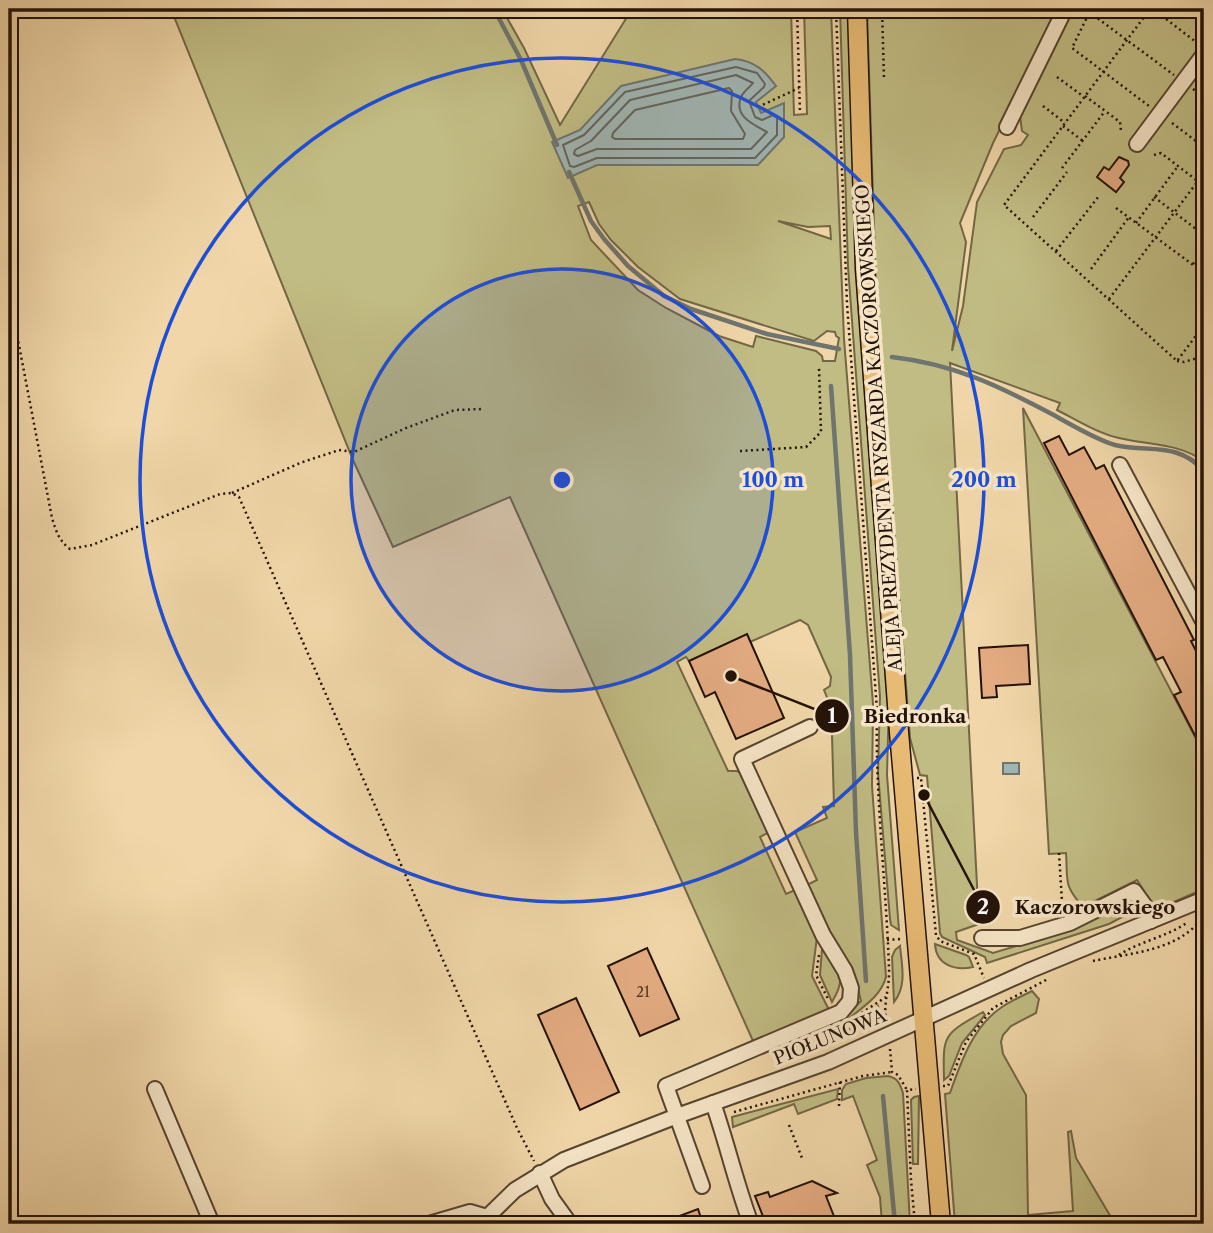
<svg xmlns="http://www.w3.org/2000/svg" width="1213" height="1233" font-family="'Libre Caslon Text',serif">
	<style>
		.green { fill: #c1bc83; stroke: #726745; stroke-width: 2; fill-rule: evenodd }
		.water { fill: #a0b6b5; stroke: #6e746f; stroke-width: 2 }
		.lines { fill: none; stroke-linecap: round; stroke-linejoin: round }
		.shore { stroke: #62645e; stroke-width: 2 }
		.stream { stroke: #6e746f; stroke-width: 4.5 }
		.building { fill: #e4ab81; stroke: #231207; stroke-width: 2 }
		.minor-casing { stroke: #56432f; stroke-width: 18 }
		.major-casing { stroke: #231207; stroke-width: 21 }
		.path { stroke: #231207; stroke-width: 2.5; stroke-dasharray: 2 3.5; stroke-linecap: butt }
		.minor { stroke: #f5e4c6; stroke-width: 14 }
		.major { stroke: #e8bb74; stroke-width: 18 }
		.ring { fill: none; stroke: #1d4ed8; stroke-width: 3.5 }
		.labels { text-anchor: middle; stroke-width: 7; stroke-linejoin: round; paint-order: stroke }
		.number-label { font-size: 14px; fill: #533826 }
		.street-label { font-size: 18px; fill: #231207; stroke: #f5e4c6 }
		.centre { fill: #1d4ed8; stroke: #f5e4c6; stroke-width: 3.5 }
		.ring-label { font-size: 21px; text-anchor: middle; font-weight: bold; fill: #1d4ed8; stroke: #f5e4c6; stroke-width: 7; stroke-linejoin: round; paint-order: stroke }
		.leader { fill: none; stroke: #231207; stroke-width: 2.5 }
		.callout-dot { fill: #231207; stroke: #f5e4c6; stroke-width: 2.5 }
		.mark-label { font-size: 21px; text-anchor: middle; font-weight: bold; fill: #fff }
		.callout-label { font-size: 19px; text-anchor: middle; font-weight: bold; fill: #231207; stroke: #f5e4c6; stroke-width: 7; stroke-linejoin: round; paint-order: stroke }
	</style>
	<rect width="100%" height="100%" fill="#f0d6a8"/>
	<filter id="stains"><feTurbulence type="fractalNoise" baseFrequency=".00286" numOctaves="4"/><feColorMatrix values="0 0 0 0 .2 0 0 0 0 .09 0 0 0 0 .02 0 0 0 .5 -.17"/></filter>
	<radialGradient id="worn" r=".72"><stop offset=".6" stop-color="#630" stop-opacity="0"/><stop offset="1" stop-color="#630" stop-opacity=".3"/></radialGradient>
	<g class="green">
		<path d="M171,9H502L524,48L560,125L632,9H791L794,115L807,114L804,9H831L844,339L873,704L872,786L886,977C880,998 862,1007 846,1021L842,1020L861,1001L854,973L825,923L807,885L817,880L795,832L827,818L823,807L834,806L832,735L819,705L828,700L824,690L830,686L831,677L808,625L800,620L750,642L746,635L689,661L686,657L677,662L728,771H737L743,775L769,832L760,837L786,894L795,890L817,937L812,976L829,1010L753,1041L510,497L393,547L353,460ZM589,202L599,224L611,240L638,267L680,299L814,341L827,331L835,332L836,336L839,338L835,361H823L822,356L816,351L756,336L753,347L719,336L666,308L638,290L591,240L578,206ZM778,221L808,227L830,226L831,239Z"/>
		<path d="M840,9H849L856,265L889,698L887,775L899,930L891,925L890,919L878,773L880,697L848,267Z"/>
		<path d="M867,9H1060L993,143L960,223L966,242L952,351L963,306L977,202L1004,149L1021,145L1028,135L1022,131L1020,116L1073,9H1190L1204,20V462C1182,443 1146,445 1119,438C1097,433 1077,420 1057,410L1060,403L950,363L979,924L956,932L957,940L993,953L1036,940L1121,903L1129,907L1126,915L1109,924L987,963L985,957L942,937L940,933L927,776L920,775L910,738L876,289Z"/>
		<path d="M1023,408L1204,754V889L1162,907L1152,903L1137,880L1083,907C1063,884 1068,882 1066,853L1049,854Z"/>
		<path d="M935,944L966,955L969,957L973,967C955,971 936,965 935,944Z"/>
		<path d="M900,946C902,966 907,986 894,1002L892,957L895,950Z"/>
		<path d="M822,949C838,972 848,976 832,1002L820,975Z"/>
		<path d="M1032,991L1039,999L1036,1013L1011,1026L1003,1035L1001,1042L1003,1054L1026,1095L1028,1215L1073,1211L1068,1132L1071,1131L1076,1158L1115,1224H955L945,1094L950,1093C961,1062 973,1026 1002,1007C1011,1001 1022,996 1032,991Z"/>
		<path d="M878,1006L880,1013L841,1036Z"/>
		<path d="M983,1012L985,1015L962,1043L949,1076L944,1080C943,1035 942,1035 983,1012Z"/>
		<path d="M888,1076C898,1078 900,1084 903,1093L910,1224H882L880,1197L867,1165L877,1160L853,1096L842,1100V1090L846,1084L866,1078Z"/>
		<path d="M838,1089L837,1099L798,1114L794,1104L733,1127L732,1117Z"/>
		<path d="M919,1096L918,1164H913L911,1100L914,1097Z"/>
	</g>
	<g class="water">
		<path d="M735,59C755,61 765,71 776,86L756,102L761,113L784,103V137L758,165H597L568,178L552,142L580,130L621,86Z"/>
		<rect x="1003" y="763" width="16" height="11"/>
	</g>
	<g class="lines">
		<g class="shore">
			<path d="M736,67L757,73L765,84L764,87L749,101L755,117L762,120L773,115L777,118V135L755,158H597L574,167L570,166L563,145L584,135L625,92Z"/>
			<path d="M736,75L753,83C750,87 744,91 741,97C733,117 755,125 767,132L751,149H597L578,156L574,154L575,150L591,141L630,100Z"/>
			<path d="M729,88L732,91L731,111L745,134L743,139H615L612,137L613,133L635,110Z"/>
		</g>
		<g class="stream">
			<path d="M494,9L521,60L557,145"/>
			<path d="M569,172L591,221L604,239L628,266L664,296L691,309L767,334L839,349"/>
			<path d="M892,357C952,364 995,384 1048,412C1067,422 1094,439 1115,445C1149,453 1177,441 1204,471"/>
			<path d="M831,386L850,655L856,832L866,981"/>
			<path d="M883,1096L895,1224"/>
		</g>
	</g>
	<g class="building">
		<path d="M1119,157L1128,161L1129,165L1120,178L1124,182L1116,192L1097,177L1104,167L1109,170Z"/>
		<path d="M1059,436L1069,455L1084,447L1096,469L1104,465L1194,640L1191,641L1204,667V753L1174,695L1181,692L1163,657L1156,660L1044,443Z"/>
		<path d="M747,634L784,718L736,739L715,692L705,697L689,661Z"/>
		<path d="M1028,645L1030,684L996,686L997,697L982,698L979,648Z"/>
		<path d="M647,948L679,1019L640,1036L608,966Z"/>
		<path d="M576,998L619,1092L580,1110L538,1015Z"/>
		<path d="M812,1181L837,1193L826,1196L837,1224H766L755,1196L768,1192L770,1197Z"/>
		<path d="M698,1209L703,1224H661V1223Z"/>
	</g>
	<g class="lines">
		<defs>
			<g id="minor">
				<path d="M1007,127L1065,9"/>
				<path d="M1137,144L1204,54"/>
				<path d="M1120,465L1204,623"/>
				<path d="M982,938H1020L1070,923L1134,891L1145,906L1151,921"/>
				<path d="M155,1089L212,1224"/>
				<path d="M713,1103C727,1143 736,1184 751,1224"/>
				<path d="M540,1173L552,1199L570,1224"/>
				<path d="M702,1186L666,1086L841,1012L850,1001L851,988L845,971L823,935L742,759L810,727"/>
				<path d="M429,1224L470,1212L487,1217"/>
				<path d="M480,1224L515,1190L564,1160L677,1116L828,1062L1031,970L1204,899"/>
			</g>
			<path id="major" d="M857,9L865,269L899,732L941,1224"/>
		</defs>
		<use href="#minor" class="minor-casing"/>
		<use href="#major" class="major-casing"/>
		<g class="path">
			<path d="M797,9L800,113"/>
			<path d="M836,9L847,304L877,710C875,796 886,882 889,968C890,986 883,1004 886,1021"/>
			<path d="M882,9L884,78"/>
			<path d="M1091,9L1072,48L1149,106"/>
			<path d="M1150,9L1004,205L1177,361L1204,325"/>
			<path d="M1153,9L1196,42"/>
			<path d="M1089,12L1174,75"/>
			<path d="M1057,77L1084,97"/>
			<path d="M1193,89L1204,98"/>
			<path d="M1085,96L1120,122L1121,131"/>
			<path d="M1043,106L1065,123"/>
			<path d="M758,107L799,88"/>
			<path d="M1172,123L1204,147"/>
			<path d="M1063,126L1083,141"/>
			<path d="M1154,155L1161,153L1204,186"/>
			<path d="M1062,168L1105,111"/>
			<path d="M1154,197L1204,235"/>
			<path d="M1116,208L1204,273"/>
			<path d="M1033,217L1067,172"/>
			<path d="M1136,223L1178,166"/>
			<path d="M1056,251L1099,196"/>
			<path d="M1193,264L1204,249"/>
			<path d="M1091,269L1129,217"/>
			<path d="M9,293L52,518C56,531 59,541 70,549L92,545L220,494L232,493L239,497L517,1128L534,1161"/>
			<path d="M1109,299L1204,173"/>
			<path d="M1177,361L1184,362L1204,356"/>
			<path d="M740,451L806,447L821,432L819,368"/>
			<path d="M232,493L300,463L339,450L354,452L406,428L455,410L483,409"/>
			<path d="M917,778H921L936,935L940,941L974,954L984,978"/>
			<path d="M1059,853L1062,902L1065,910"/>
			<path d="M887,940L901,939"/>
			<path d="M819,955L816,975L829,1001"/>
			<path d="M1119,955C1140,941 1167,937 1188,922"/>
			<path d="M1093,961C1130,953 1181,951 1204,915"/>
			<path d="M857,1016L886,997"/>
			<path d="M890,1049L892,1072L898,1075L907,1090"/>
			<path d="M810,1052L828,1044L846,1025"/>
			<path d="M943,1086H948L966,1042L993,1008L1048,979"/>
			<path d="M839,1106L840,1082"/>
			<path d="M734,1112L863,1076L892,1072"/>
			<path d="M789,1125L802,1158"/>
			<path d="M915,1224L911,1180L907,1090L916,1089"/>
		</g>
		<use href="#minor" class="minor"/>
		<use href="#major" class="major"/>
	</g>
	<circle cx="562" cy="480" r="211" fill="#1d4ed8" fill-opacity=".12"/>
	<g class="ring">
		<circle cx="562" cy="480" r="211"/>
		<circle cx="562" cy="480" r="422"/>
	</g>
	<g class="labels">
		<g class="number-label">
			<text x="643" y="997">21</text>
		</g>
		<g class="street-label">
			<text transform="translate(879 428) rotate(-94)" y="6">ALEJA PREZYDENTA RYSZARDA KACZOROWSKIEGO</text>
			<text transform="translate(830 1037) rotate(-22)" y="6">PIOŁUNOWA</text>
		</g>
	</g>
	<circle cx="562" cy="480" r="10" class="centre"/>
	<g class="ring-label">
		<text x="773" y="487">100 m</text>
		<text x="984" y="487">200 m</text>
	</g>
	<path class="leader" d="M731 676L832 716M924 795L983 907"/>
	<g class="callout-dot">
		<circle cx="731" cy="676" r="7"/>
		<circle cx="924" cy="795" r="7"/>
		<circle cx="832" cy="716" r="18"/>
		<circle cx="983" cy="907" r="18"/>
	</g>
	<g class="mark-label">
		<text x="832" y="723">1</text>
		<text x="983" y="914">2</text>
	</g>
	<g class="callout-label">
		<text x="915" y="723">Biedronka</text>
		<text x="1095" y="914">Kaczorowskiego</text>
	</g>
	<rect width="1213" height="1233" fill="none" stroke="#f0d6a8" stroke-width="35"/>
	<rect x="10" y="10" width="1192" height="1212" fill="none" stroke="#231207" stroke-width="3.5"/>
	<rect x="18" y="18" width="1178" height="1198" fill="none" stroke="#231207" stroke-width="2"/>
	<rect width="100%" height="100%" filter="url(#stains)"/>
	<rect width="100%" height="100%" fill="url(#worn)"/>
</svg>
